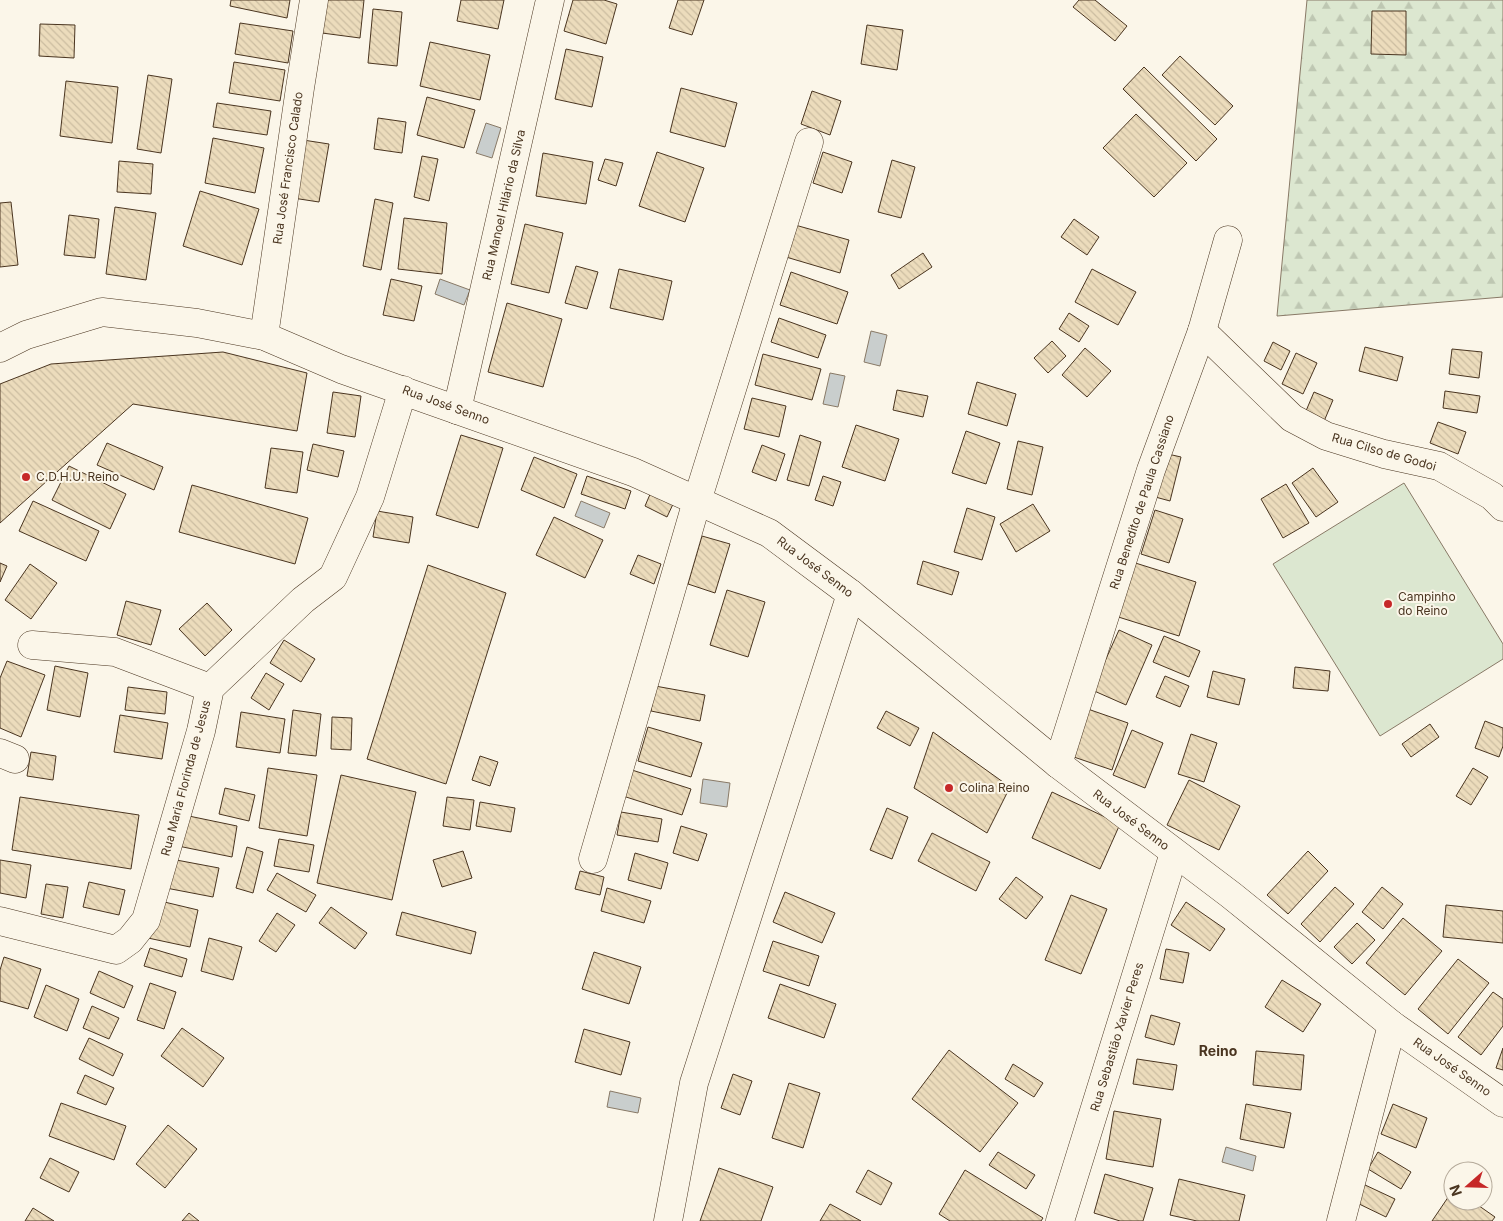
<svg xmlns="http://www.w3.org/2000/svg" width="1503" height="1221" font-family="Inter,sans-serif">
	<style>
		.grass { fill: #dce7d0; stroke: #887966 }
		.forest { fill: url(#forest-firs); stroke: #887966 }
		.water { fill: #c9cecd; stroke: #887966 }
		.building { fill: url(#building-back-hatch); stroke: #4a3520 }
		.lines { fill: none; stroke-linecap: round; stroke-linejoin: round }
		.minor-casing { stroke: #4a3520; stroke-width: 29 }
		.minor { stroke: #fbf6e9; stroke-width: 28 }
		.poi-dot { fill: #c62828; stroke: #fbf6e9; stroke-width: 2 }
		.labels { text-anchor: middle; stroke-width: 4; stroke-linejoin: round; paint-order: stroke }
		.street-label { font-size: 12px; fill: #4a3520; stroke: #fbf6e9 }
		.poi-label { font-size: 12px; fill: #4a3520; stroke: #fbf6e9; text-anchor: start }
		.neighbourhood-label { font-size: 14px; font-weight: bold; fill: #4a3520; stroke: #fbf6e9 }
	</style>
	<defs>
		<pattern id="forest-firs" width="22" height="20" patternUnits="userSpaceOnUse" patternTransform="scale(1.25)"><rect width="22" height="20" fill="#dce7d0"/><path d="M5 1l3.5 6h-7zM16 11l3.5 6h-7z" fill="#bec7b2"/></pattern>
		<pattern id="building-back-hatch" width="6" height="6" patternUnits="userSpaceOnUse" patternTransform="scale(1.25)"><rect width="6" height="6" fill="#ecdcbc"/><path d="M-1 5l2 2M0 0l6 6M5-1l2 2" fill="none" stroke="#ccbda1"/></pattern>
	</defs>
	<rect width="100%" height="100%" fill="#fbf6e9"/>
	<path class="grass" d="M1404,483L1503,644V659L1380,736L1273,564Z"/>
	<path class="forest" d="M1307,0H1503V297L1277,316Z"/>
	<g class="water">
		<path d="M486,123L501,128L492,158L476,153Z"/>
		<path d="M440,279L470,290L464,305L435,294Z"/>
		<path d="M871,331L887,335L880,366L864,362Z"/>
		<path d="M830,373L845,376L838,407L823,404Z"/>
		<path d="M581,501L610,513L604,528L575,516Z"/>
		<path d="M703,779L730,783L727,807L700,803Z"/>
		<path d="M610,1091L641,1098L638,1113L607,1107Z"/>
		<path d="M1226,1147L1256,1156L1253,1171L1222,1162Z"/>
	</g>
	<g class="building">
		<path d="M231,0H290L287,18L230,6Z"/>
		<path d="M326,0H364L360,38L322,33Z"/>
		<path d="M461,0H504L498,29L457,21Z"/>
		<path d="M573,0H604L617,4L606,44L564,31Z"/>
		<path d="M678,0H704L692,35L669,28Z"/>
		<path d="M1079,0H1095L1127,26L1115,41L1073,7Z"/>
		<path d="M373,9L402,12L397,66L368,63Z"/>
		<path d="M1372,11H1406V55L1371,54Z"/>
		<path d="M240,23L293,31L288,63L235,54Z"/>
		<path d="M40,24L75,25L74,58L39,56Z"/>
		<path d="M867,25L903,30L897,70L861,64Z"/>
		<path d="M430,42L490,55L480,100L420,86Z"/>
		<path d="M566,49L603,57L592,107L555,99Z"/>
		<path d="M1180,56L1233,106L1215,125L1162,75Z"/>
		<path d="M234,62L285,70L280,101L229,93Z"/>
		<path d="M1144,67L1217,139L1196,161L1123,89Z"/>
		<path d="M148,75L172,79L161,153L137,149Z"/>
		<path d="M66,81L118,87L112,143L60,136Z"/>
		<path d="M681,88L737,103L725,147L670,132Z"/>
		<path d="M812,91L841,101L830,135L801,124Z"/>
		<path d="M427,97L475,110L464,148L417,135Z"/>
		<path d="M217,103L271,111L267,135L213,127Z"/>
		<path d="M1136,114L1187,163L1154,197L1103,148Z"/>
		<path d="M378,118L406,122L402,153L374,149Z"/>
		<path d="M213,138L264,148L255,193L205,183Z"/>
		<path d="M303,140L329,144L319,202L293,198Z"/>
		<path d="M657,152L704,168L685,222L639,206Z"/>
		<path d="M823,152L852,162L842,193L813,183Z"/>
		<path d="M543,153L593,162L586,204L536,196Z"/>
		<path d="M422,156L438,159L429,201L414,197Z"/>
		<path d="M605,159L623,163L616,186L598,180Z"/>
		<path d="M892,160L915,167L901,218L878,212Z"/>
		<path d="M119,161L153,164L151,194L117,192Z"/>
		<path d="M200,191L259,209L242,265L183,246Z"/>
		<path d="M375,199L393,203L381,270L363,266Z"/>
		<path d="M11,202L18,265L0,267V203Z"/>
		<path d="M115,207L156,213L146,280L106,274Z"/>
		<path d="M69,215L99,219L95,258L64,255Z"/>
		<path d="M404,218L447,223L442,274L398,269Z"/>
		<path d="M1074,219L1099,237L1087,255L1061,237Z"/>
		<path d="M525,224L563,233L549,293L511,284Z"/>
		<path d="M795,225L849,240L840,273L786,257Z"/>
		<path d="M923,253L932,267L899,289L891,275Z"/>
		<path d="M576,266L598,272L587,309L565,303Z"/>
		<path d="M619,269L672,281L663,320L610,308Z"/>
		<path d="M1092,269L1136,292L1118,325L1075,302Z"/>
		<path d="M791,272L848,292L837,324L780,305Z"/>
		<path d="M391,279L422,286L414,321L383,315Z"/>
		<path d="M507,303L562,319L543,387L488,372Z"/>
		<path d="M1069,313L1089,326L1079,342L1059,329Z"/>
		<path d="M779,318L826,335L818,358L771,342Z"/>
		<path d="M1052,341L1066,356L1048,373L1034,358Z"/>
		<path d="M1273,342L1290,351L1281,370L1264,361Z"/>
		<path d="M1365,347L1403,357L1397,381L1359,371Z"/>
		<path d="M1085,348L1111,371L1087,397L1062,375Z"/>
		<path d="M1452,349L1482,352L1479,378L1449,374Z"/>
		<path d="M223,352L307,373L297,431L133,404L0,523V384L51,364Z"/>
		<path d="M1296,353L1317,363L1303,394L1282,384Z"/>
		<path d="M763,354L821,369L812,400L755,385Z"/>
		<path d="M977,382L1016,394L1007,426L968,414Z"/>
		<path d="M897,390L928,396L923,417L893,410Z"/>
		<path d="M1445,391L1480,396L1477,413L1443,408Z"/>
		<path d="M333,392L361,396L355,437L327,433Z"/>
		<path d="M1314,392L1333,400L1322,426L1303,418Z"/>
		<path d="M752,398L786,406L779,437L744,429Z"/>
		<path d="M1438,422L1466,432L1458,454L1430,443Z"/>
		<path d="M856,425L899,439L885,481L842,467Z"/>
		<path d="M966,431L1000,443L986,484L952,473Z"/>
		<path d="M461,435L503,448L478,528L436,515Z"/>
		<path d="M800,435L821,442L809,486L787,480Z"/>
		<path d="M1018,441L1043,447L1032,495L1007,489Z"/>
		<path d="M107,443L163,467L154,490L97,465Z"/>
		<path d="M313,444L344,451L338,477L307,470Z"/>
		<path d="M762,445L785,454L776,481L752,472Z"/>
		<path d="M271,448L303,452L297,493L265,488Z"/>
		<path d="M1159,452L1181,457L1170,501L1148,495Z"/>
		<path d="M534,457L577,474L564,508L521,490Z"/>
		<path d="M69,466L126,494L110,529L52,500Z"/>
		<path d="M1313,468L1338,502L1316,517L1292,483Z"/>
		<path d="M587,476L631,491L625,509L581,494Z"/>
		<path d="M823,476L841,482L833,506L815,500Z"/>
		<path d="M1286,484L1309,523L1283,538L1261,499Z"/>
		<path d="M192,485L308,518L295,564L179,532Z"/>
		<path d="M651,492L674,502L667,517L645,506Z"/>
		<path d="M33,501L99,531L86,561L19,531Z"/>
		<path d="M1033,504L1050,531L1016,552L1000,524Z"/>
		<path d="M967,508L995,517L982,560L954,552Z"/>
		<path d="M1155,510L1183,519L1169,563L1141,554Z"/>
		<path d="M377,511L413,517L409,543L373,537Z"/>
		<path d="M554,517L603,540L585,578L536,555Z"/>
		<path d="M702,536L730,544L715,593L688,584Z"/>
		<path d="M638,555L661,564L654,584L630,574Z"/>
		<path d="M923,561L959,572L952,595L917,584Z"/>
		<path d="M1129,561L1196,582L1179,636L1112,615Z"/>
		<path d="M0,563L7,566L0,582Z"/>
		<path d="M30,564L57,583L31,619L5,600Z"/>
		<path d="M428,565L506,593L446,784L367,759Z"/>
		<path d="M727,590L765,602L748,657L710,645Z"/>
		<path d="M126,601L161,610L151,645L117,635Z"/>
		<path d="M207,603L232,630L205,656L179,629Z"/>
		<path d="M1119,630L1152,645L1126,705L1092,690Z"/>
		<path d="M1164,636L1200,651L1189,677L1153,662Z"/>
		<path d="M284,640L315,659L301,682L270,663Z"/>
		<path d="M7,661L45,675L21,737L0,728V678Z"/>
		<path d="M55,666L88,673L80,717L47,710Z"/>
		<path d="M1295,667L1330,671L1328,691L1293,688Z"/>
		<path d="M1213,671L1245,679L1239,705L1207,697Z"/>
		<path d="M266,673L284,684L269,710L251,698Z"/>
		<path d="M1165,676L1189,686L1180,707L1156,697Z"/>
		<path d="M655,686L705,695L700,721L651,711Z"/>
		<path d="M128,687L167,692L165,714L125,710Z"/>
		<path d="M1082,707L1128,723L1112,770L1065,754Z"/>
		<path d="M293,710L321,714L316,756L288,753Z"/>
		<path d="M886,711L919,728L910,746L877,728Z"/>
		<path d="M241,712L285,719L280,753L236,747Z"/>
		<path d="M120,715L168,723L162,759L114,752Z"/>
		<path d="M332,717L352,718L351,750L331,749Z"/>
		<path d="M1485,721L1503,728V746L1499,757L1475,748Z"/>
		<path d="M1430,724L1439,737L1411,757L1402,744Z"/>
		<path d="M648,727L702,743L691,777L638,761Z"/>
		<path d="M1132,730L1163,743L1145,788L1113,775Z"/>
		<path d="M933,732L1010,787L987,833L914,788Z"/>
		<path d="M1191,734L1217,743L1204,782L1178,774Z"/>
		<path d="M31,752L56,756L53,780L27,776Z"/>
		<path d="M480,756L498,762L490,786L472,780Z"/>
		<path d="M268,768L317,775L307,836L259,828Z"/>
		<path d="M1473,768L1488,777L1471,805L1456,796Z"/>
		<path d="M632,770L691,789L682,815L623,796Z"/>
		<path d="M341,775L416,792L392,900L317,883Z"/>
		<path d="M1189,780L1240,806L1219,850L1167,825Z"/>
		<path d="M225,788L255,795L249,821L219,814Z"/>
		<path d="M1052,792L1120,824L1100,869L1032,838Z"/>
		<path d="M20,797L139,815L131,869L12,850Z"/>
		<path d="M447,797L474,800L470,830L443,826Z"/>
		<path d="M480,802L515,808L511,832L476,826Z"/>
		<path d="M887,808L908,817L892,859L870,850Z"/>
		<path d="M621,812L662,819L658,842L617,835Z"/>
		<path d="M184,815L237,826L232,857L178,846Z"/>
		<path d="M681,826L707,834L698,861L673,853Z"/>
		<path d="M932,833L990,862L976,891L918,861Z"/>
		<path d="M279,839L314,845L309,872L274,866Z"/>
		<path d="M247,847L263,852L253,893L236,888Z"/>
		<path d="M463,851L472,878L442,887L433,860Z"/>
		<path d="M1308,851L1328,871L1288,914L1267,895Z"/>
		<path d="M635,853L668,863L661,889L628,880Z"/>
		<path d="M171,859L219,868L213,897L166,888Z"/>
		<path d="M0,860L31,865L26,898L0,893Z"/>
		<path d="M580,871L604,877L600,895L575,889Z"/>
		<path d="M277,873L316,895L306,912L267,890Z"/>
		<path d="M1016,877L1043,897L1026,919L999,899Z"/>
		<path d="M89,882L125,890L119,915L83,907Z"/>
		<path d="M46,884L68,887L63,918L41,914Z"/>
		<path d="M1335,887L1354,904L1320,942L1301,924Z"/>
		<path d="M1382,887L1403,904L1383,929L1362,912Z"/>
		<path d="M607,888L651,901L644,923L601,911Z"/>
		<path d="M785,892L835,913L822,943L773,922Z"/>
		<path d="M1071,895L1107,909L1081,974L1045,960Z"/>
		<path d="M156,900L198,910L190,947L148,938Z"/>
		<path d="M1186,902L1225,929L1210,951L1171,925Z"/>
		<path d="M1446,905L1503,911V943L1443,937Z"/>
		<path d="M331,907L367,933L355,949L319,923Z"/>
		<path d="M402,912L476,932L471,954L396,935Z"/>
		<path d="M277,913L295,925L276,952L259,941Z"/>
		<path d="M1403,918L1442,951L1405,995L1366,963Z"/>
		<path d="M1357,923L1375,940L1352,964L1334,947Z"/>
		<path d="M209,938L242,947L233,980L201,971Z"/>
		<path d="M773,941L819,956L809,986L763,971Z"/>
		<path d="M150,948L187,959L182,977L144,966Z"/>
		<path d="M1166,949L1189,953L1183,983L1160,979Z"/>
		<path d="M594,952L641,967L629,1004L582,989Z"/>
		<path d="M4,957L41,969L28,1009L0,1001V970Z"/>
		<path d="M1458,959L1489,983L1448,1034L1418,1009Z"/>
		<path d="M99,971L133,986L124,1008L90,993Z"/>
		<path d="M1282,980L1321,1004L1303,1032L1265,1007Z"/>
		<path d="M150,983L176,992L164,1029L137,1020Z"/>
		<path d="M780,984L836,1004L824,1038L768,1018Z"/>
		<path d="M46,985L79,999L67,1031L34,1017Z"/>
		<path d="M1493,992L1503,999V1026L1481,1055L1458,1037Z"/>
		<path d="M92,1006L119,1018L109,1039L83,1028Z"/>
		<path d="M1151,1015L1180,1023L1174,1045L1145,1037Z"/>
		<path d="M182,1028L224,1058L203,1087L161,1056Z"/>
		<path d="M584,1029L630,1042L621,1075L575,1062Z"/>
		<path d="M89,1038L123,1054L113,1076L79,1059Z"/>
		<path d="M1503,1048V1070L1496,1068Z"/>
		<path d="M949,1050L1018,1103L980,1152L912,1099Z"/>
		<path d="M1256,1051L1304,1055L1301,1090L1253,1085Z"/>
		<path d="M1137,1059L1177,1065L1173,1090L1133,1084Z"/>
		<path d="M1013,1064L1043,1083L1034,1097L1005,1079Z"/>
		<path d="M733,1074L752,1081L740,1115L721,1108Z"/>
		<path d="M85,1075L114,1088L106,1105L77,1093Z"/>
		<path d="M789,1083L820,1093L803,1148L772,1138Z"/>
		<path d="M61,1103L126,1126L114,1160L49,1136Z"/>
		<path d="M1246,1104L1291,1113L1284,1148L1240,1139Z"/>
		<path d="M1393,1104L1427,1118L1416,1148L1381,1134Z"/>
		<path d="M1114,1111L1161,1119L1153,1167L1106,1159Z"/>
		<path d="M168,1125L197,1149L165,1188L136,1164Z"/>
		<path d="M998,1152L1035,1175L1026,1189L989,1165Z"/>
		<path d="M1378,1152L1411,1172L1401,1189L1368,1169Z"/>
		<path d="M50,1158L79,1172L69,1192L40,1178Z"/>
		<path d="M719,1168L773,1187L761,1221H700Z"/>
		<path d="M868,1170L892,1183L881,1205L856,1192Z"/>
		<path d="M965,1170L1043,1218L1041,1221H950L939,1214Z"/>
		<path d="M1105,1174L1153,1188L1143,1221H1120L1094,1213Z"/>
		<path d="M1179,1179L1245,1195L1239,1221H1197L1170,1215Z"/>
		<path d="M1363,1184L1395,1199L1386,1217L1355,1202Z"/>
		<path d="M1453,1190V1201H1472L1495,1217L1492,1221H1432Z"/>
		<path d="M830,1204L861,1221H820Z"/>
		<path d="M33,1208L54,1221H25Z"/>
		<path d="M189,1213L199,1221H182Z"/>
	</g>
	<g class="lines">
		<defs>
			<g id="minor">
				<path d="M1202,331L1292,418L1326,436L1384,454L1439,466L1492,496L1503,507"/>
				<path d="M264,336L300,88L314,0"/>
				<path d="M0,348L26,335L102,312L197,323L264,336L341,369L633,472L769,533L851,594L1058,764L1231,895L1392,1025L1503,1103"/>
				<path d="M457,410L550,0"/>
				<path d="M32,645L115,652L210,688"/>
				<path d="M0,753L15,759"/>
				<path d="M1058,764L1151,470L1202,331L1228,240"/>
				<path d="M593,859L697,501L809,142"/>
				<path d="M0,921L116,950L130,940L146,920L201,731L210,688L303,600L333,577L370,497L403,390"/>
				<path d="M668,1221L694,1083L851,594"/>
				<path d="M1060,1221L1174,853"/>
				<path d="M1341,1221L1392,1025"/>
			</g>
		</defs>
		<use href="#minor" class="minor-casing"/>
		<use href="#minor" class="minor"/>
	</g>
	<g class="poi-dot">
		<circle cx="26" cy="477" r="5"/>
		<circle cx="1388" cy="604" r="5"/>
		<circle cx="949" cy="788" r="5"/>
	</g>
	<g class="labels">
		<g class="street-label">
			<text transform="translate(288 168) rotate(-82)" y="4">Rua José Francisco Calado</text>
			<text transform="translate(504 205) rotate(-77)" y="4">Rua Manoel Hilário da Silva</text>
			<text transform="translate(446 405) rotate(20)" y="4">Rua José Senno</text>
			<text transform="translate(1384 452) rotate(16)" y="4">Rua Cilso de Godoi</text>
			<text transform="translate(1142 502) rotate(-72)" y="4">Rua Benedito de Paula Cassiano</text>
			<text transform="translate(815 567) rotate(37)" y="4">Rua José Senno</text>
			<text transform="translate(186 778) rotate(-75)" y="4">Rua Maria Florinda de Jesus</text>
			<text transform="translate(1131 820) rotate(37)" y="4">Rua José Senno</text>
			<text transform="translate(1117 1037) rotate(-73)" y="4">Rua Sebastião Xavier Peres</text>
			<text transform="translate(1452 1067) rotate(35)" y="4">Rua José Senno</text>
		</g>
		<g class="poi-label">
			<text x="36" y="481">C.D.H.U. Reino</text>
			<text x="1398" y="601">Campinho<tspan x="1398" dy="14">do Reino</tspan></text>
			<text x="959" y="792">Colina Reino</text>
		</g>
		<g class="neighbourhood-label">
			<text x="1218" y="1056">Reino</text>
		</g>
	</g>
	<g transform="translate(1468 1186) rotate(250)"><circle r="24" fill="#fbf6e9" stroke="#b4a999"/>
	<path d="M0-4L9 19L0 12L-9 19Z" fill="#c62828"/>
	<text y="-8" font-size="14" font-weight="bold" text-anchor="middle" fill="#4a3520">N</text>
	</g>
</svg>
